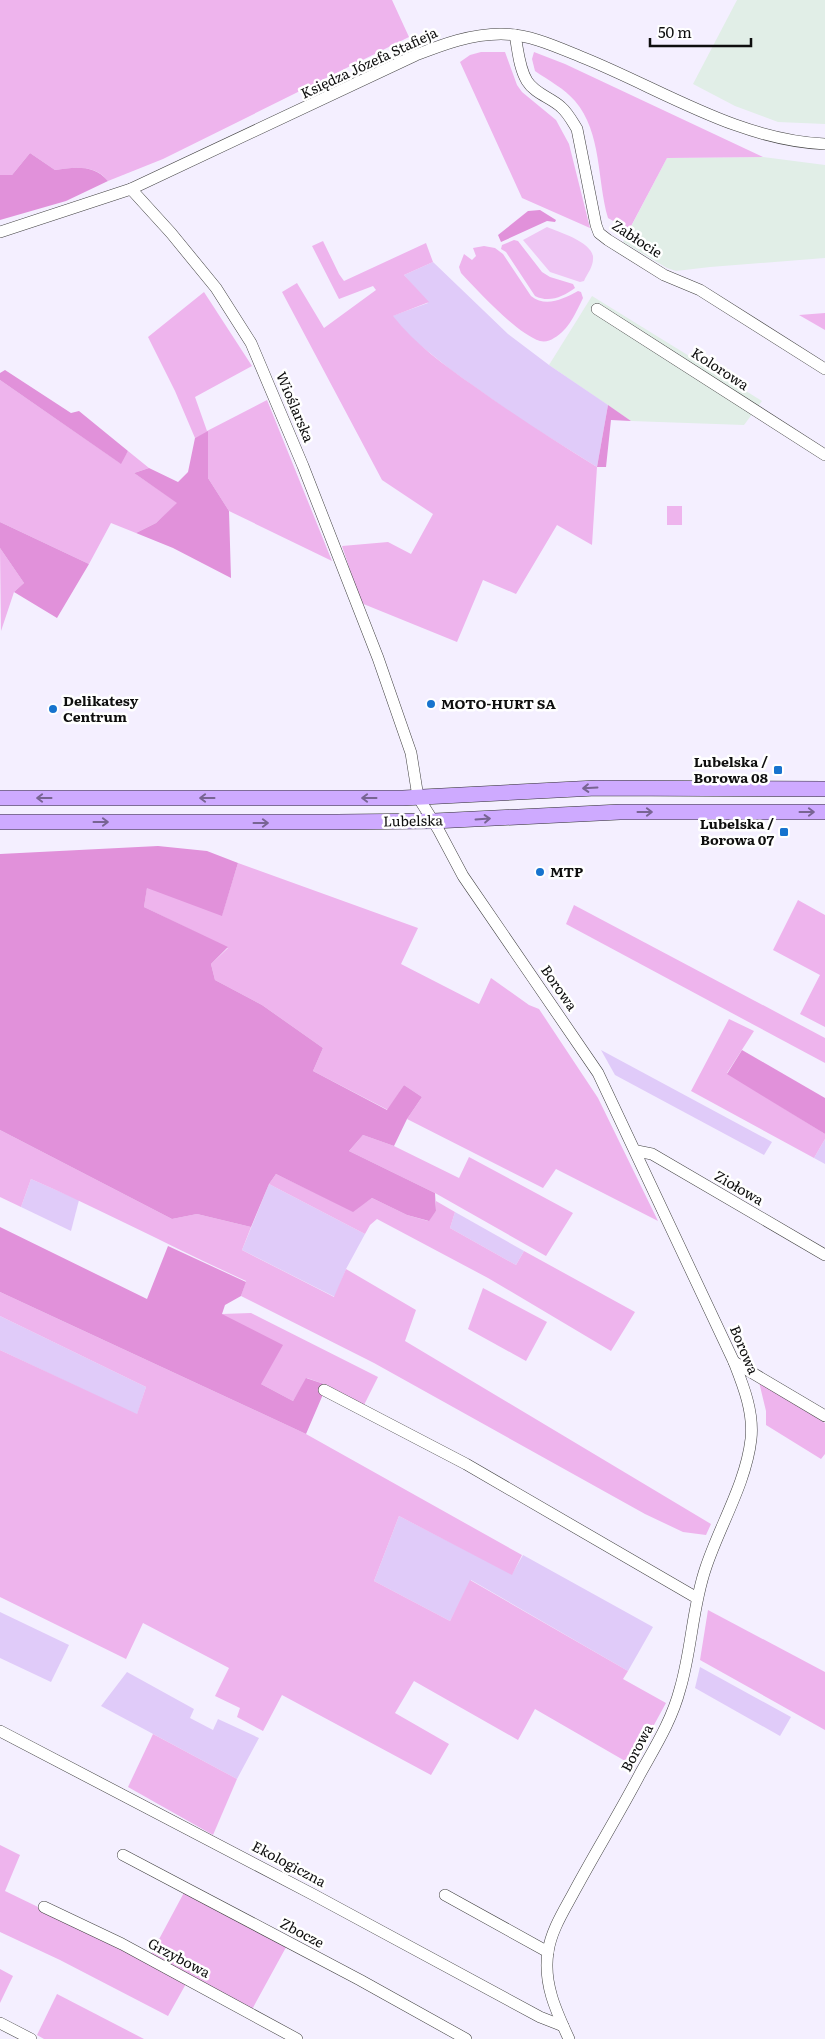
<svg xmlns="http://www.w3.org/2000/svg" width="825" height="2039" font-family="Literata,serif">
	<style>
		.industrial { fill: #e1eee7 }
		.farmland { fill: #e0cbf9 }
		.green { fill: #eeb4ed }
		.forest { fill: #e191da }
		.pitch { fill: #efc6f4 }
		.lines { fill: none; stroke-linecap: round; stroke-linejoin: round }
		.minor-casing { stroke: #414141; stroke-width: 12 }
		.secondary-casing { stroke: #303030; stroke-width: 16 }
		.minor { stroke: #fff; stroke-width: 11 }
		.secondary { stroke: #ceaaff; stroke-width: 15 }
		.oneway { stroke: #786493 }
		.poi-dot { fill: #1673ce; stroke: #fff; stroke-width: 2 }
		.labels { text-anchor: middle; stroke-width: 5; stroke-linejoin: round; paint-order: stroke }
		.street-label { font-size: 14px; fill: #0e0e0e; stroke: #fff }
		.poi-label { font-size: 14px; font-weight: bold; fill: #0e0e0e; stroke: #fff; text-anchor: start }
	</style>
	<rect width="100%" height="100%" fill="#f4efff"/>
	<g class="industrial">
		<path d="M737,0H825V124L778,122L735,106L693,84Z"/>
		<path d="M763,157L825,165V258L710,267L676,271L667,268L623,242L667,158Z"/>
		<path d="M592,296L762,401L744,425L631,421L549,365Z"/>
	</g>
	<g class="farmland">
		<path d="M433,262L508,334L549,365L608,405L597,467L520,419L451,370L410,337L392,316L428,303L404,275Z"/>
		<path d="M601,1050L772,1142L764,1155L615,1075Z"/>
		<path d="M825,1139V1164L814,1158Z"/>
		<path d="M31,1179L79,1200L71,1231L21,1207Z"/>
		<path d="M269,1184L365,1234L346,1269L335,1297L242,1250Z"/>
		<path d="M455,1212L524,1251L516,1265L450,1228Z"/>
		<path d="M0,1316L146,1387L137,1415L0,1350Z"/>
		<path d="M399,1516L512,1574L523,1555L653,1627L628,1671L471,1580L450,1621L374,1581Z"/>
		<path d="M0,1612L69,1645L51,1682L0,1658Z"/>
		<path d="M700,1667L791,1717L780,1736L695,1688Z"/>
		<path d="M127,1672L194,1709L190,1718L213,1730L218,1719L259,1738L237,1779L101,1706Z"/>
	</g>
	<g class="green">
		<path d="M0,0H392L409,37L163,159L108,181C95,164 74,167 55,170L30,153L12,175H0Z"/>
		<path d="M481,52H505L517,85L522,92L556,120L569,144L590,228L522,198L460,62L470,55Z"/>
		<path d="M534,52L565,64L763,157L667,158L629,230L608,218C597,181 602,132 575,101C565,89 548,80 535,71L532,59Z"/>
		<path d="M514,240L518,241L542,272L550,277L573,284L575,288C563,297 549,303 535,296L506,252L501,249L502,245Z"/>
		<path d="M323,241L339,274L344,281L426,243L433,262L404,275L429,302L393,316C416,345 444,365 474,386C514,415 555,441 597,467L592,545L557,525L516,594L483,580L457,642L361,603L342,546L388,542L411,554L433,514L382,480L282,292L297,283L324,328L376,290L373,286L339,299L312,246Z"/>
		<path d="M484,246L495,248L503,254L531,296C546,308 563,299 578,291L581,292L583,298C576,312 569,330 554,338C550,341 545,342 540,341C516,333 479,292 461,273L459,267L464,254L472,260L476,256L473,248Z"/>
		<path d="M204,292L252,366L195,397L207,431L267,400L332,561L229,511L208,478V432L195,438L175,391L148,337Z"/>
		<path d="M825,313V330L799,315Z"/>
		<path d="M0,380L120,463L128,451L149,468L134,473L178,503L156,523L136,533L111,523L89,564L0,522Z"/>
		<rect x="667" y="506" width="15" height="19"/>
		<path d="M0,548L24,583L14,592L1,631Z"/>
		<path d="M238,863L418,928L401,964L479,1004L491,978L529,1005L539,1009L598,1098L658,1221L556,1169L543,1188L407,1119L422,1097L404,1085L388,1110L313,1071L323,1048L262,1005L215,980L211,964L228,948L144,907L147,887L222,915Z"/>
		<path d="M798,900L825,915V1027L800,1014L820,975L773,950Z"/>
		<path d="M574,905L825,1038V1063L566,924Z"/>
		<path d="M729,1019L754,1031L727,1073L825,1134V1139L814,1158L691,1091Z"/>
		<path d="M0,1130L172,1219L197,1214L251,1227L242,1250L334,1297L346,1269L416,1310L405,1341L711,1524L706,1535L683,1532L645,1514L374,1363L241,1296L246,1281C174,1248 104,1211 31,1179L21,1207L0,1197Z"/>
		<path d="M363,1135L394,1146L459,1178L469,1157L573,1213L546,1256L435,1193L349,1151Z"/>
		<path d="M276,1174L353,1211L372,1198L407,1215L428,1221L436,1211V1201L455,1212L450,1228L516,1265L524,1251L635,1312L611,1351L488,1278L377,1219L370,1225L365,1234L269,1184Z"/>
		<path d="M483,1288L547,1322L526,1361L468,1329Z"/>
		<path d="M0,1292L306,1434L522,1555L512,1575L399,1516L374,1581L450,1621L470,1580L628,1671L623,1679L666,1703L632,1765L535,1709L518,1740L414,1681L395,1713L449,1744L431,1775L282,1695L263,1731L237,1717L240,1708L215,1696L229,1668L143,1623L126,1659L0,1597V1350L137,1414L146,1387L0,1316Z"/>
		<path d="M251,1313L378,1377L364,1405L327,1385L307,1378L293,1401L261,1384L222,1314Z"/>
		<path d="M759,1382L825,1423V1454L821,1459L766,1425V1411Z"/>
		<path d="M708,1610L825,1672V1730L700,1660Z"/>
		<path d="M153,1734L237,1779L213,1835L128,1787Z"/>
		<path d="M0,1845L20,1855L5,1891L96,1935L150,1956L187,1887L290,1940L249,2015L187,1982L168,2016L60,1960L0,1932Z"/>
		<path d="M0,1969L13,1976L0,2003Z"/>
		<path d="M57,1994L144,2039H44L37,2035Z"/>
	</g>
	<g class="forest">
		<path d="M30,153L55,170C74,167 94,164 108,181L66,201L0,220V175H12Z"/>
		<path d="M540,210L556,220L555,222L547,221L501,242L498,235L528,211Z"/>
		<path d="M5,370L71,413L79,411L128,451L121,464L0,380V373Z"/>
		<path d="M608,405L631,421L611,420L606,467H597Z"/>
		<path d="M208,431V478L229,511L231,578L173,548L136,533L156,523L177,503L134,473L149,468L178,482L188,472L195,438Z"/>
		<path d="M0,522L89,564L57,618L14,592L24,583L0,548Z"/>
		<path d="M158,846L207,851L238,863L222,916L147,888L144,907L228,947L211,964L215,980L262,1005L323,1048L313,1071L387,1110L404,1085L422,1097L407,1119L394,1146L363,1135L349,1151L435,1193L436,1211L429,1221L407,1215L372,1198L353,1212L276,1174L269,1184L251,1227L197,1214L172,1219L0,1130V854Z"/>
		<path d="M742,1050L825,1098V1134L727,1074Z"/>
		<path d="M0,1227L147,1299L168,1246L246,1282L241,1296L225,1305L222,1314L283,1345L261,1384L293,1401L306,1378L327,1385L306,1434L0,1292Z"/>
	</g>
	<path class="pitch" d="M547,227C559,232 595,243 593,259C593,267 587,274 584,281L580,282L550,272L523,240Z"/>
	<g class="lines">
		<defs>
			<g id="minor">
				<path d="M515,35C518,50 519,68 527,81C535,94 550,97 561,107C568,113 572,121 577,129L596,225L599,233L608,240L664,275L700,290L825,369"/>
				<path d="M131,189L171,233L216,288L251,343L303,466L378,658L411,753L418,797L438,829L463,876L598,1073L734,1362C743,1385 754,1412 751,1439C746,1483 720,1525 706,1567C692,1607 692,1649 680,1689C672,1720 655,1747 640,1774C619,1814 596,1851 575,1890C565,1909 551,1930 548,1952C543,1983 556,2011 569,2039"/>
				<path d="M0,232L131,189L416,55C444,44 471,34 501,34C530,34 557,47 584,58C663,90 738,140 825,144"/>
				<path d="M597,309L825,455"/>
				<path d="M637,1151L652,1154L825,1255"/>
				<path d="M734,1362L825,1416"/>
				<path d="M324,1390L466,1464L697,1598"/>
				<path d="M0,1731L314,1895L540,2017L563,2026"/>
				<path d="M123,1855L360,1980L466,2039"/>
				<path d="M445,1895L548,1952"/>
				<path d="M44,1907L122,1944L297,2039"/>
				<path d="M0,2023L31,2039"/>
			</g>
			<g id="secondary">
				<path d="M0,798H403L596,788L825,789"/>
				<path d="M0,822H337L434,821L620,812H825"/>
			</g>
		</defs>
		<use href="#minor" class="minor-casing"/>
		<use href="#secondary" class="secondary-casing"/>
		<use href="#minor" class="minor"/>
		<use href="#secondary" class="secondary"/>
	</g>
	<defs><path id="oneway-shaft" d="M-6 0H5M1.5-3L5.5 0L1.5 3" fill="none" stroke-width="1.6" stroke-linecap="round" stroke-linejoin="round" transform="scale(1.25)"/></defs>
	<g class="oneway">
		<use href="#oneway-shaft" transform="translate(590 788) rotate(177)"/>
		<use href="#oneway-shaft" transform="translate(44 798) rotate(-180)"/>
		<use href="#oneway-shaft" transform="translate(207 798) rotate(-180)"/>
		<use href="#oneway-shaft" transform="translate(369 798) rotate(180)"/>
		<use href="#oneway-shaft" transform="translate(645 812)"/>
		<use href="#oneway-shaft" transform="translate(807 812)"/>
		<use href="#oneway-shaft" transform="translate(483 819) rotate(-4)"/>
		<use href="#oneway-shaft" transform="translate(101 822)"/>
		<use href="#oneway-shaft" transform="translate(261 823)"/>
	</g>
	<g class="poi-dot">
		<circle cx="431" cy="704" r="5"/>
		<circle cx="53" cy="709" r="5"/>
		<rect x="773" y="765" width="10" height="10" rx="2.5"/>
		<rect x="779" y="827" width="10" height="10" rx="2.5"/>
		<circle cx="540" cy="872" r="5"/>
	</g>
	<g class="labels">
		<g class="street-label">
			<text transform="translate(369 63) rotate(-25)" y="5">Księdza Józefa Stafieja</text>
			<text transform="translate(637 239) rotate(33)" y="5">Zabłocie</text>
			<text transform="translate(720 369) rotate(33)" y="5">Kolorowa</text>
			<text transform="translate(295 407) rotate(67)" y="5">Wioślarska</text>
			<text transform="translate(413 821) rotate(-1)" y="5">Lubelska</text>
			<text transform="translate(559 988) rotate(55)" y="5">Borowa</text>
			<text transform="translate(739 1188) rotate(30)" y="5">Ziołowa</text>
			<text transform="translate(744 1350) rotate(67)" y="5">Borowa</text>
			<text transform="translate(637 1748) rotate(-62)" y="5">Borowa</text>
			<text transform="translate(289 1864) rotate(28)" y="5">Ekologiczna</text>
			<text transform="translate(302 1933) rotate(28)" y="5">Zbocze</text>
			<text transform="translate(179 1958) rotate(28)" y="5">Grzybowa</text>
		</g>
		<g class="poi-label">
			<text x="63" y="706">Delikatesy<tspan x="63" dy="16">Centrum</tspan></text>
			<text x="441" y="709">MOTO-HURT SA</text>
			<text x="768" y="767" text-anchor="end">Lubelska /<tspan x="768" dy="16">Borowa 08</tspan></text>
			<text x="774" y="829" text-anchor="end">Lubelska /<tspan x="774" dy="16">Borowa 07</tspan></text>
			<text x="550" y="877">MTP</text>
		</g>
	</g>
	<path d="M650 38v8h101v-8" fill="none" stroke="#0e0e0e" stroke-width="2.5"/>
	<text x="658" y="38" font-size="15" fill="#0e0e0e" stroke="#ffffff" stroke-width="4" paint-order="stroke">50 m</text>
</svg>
